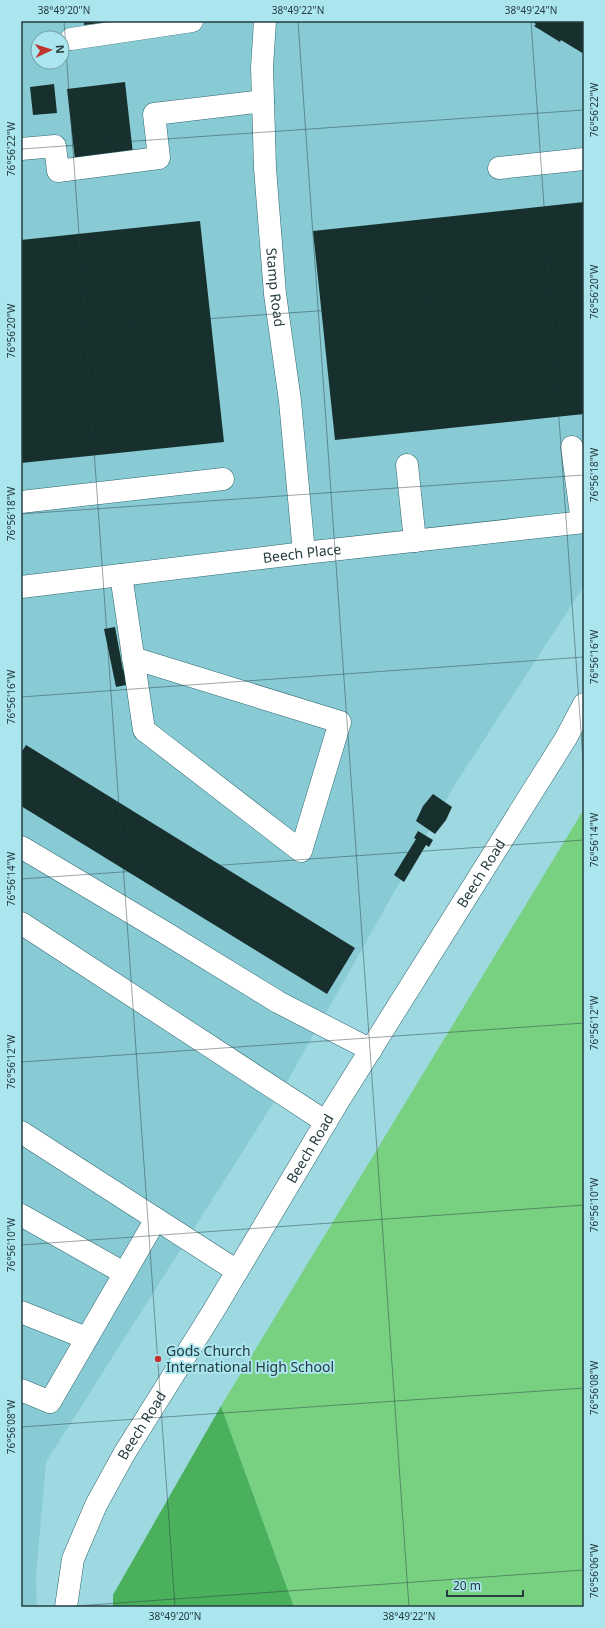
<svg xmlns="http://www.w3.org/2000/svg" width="605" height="1628" font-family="'Noto Sans',sans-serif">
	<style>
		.built { fill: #89cbd5; fill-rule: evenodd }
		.green { fill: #77d181 }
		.forest { fill: #4ab05b }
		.building { fill: #172f2d }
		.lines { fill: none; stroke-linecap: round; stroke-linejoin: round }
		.minor-casing { stroke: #2f676f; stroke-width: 23 }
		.minor { stroke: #fff; stroke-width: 22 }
		.ticks { fill: none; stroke: #243c3f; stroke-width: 1; stroke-opacity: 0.45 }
		.poi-dot { fill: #c1332f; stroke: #abe5ed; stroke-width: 1.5 }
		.labels { text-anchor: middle; stroke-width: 4; stroke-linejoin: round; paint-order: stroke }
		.street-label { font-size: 14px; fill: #243c3f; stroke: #abe5ed }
		.poi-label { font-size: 14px; fill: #243c3f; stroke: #abe5ed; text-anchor: start }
		.neatline { fill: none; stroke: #243c3f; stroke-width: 1.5 }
		.ticks-label { font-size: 10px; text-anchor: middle; fill: #243c3f }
	</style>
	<rect width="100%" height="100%" fill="#9ed8e0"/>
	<path class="built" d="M21,21H584V586L454,786L288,1080L46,1462L36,1576L37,1607H21ZM38,38H62V62H38Z"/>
	<path class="green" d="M584,809V1607H294L221,1406Z"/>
	<path class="forest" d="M221,1406L294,1607H113V1595Z"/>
	<g class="building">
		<path d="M84,21H108V22L84,25Z"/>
		<path d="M531,21H584V54L561,40L560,42L534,26L536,24Z"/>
		<path d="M125,82L133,154L75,160L67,89Z"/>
		<path d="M54,84L57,113L33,115L30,87Z"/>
		<path d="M584,202V414L335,440L313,231Z"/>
		<path d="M200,221L224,442L21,463V240Z"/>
		<path d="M115,627L123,670L132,668L126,685L116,687L104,629Z"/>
		<path d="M26,745L355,948L327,994L21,806V753Z"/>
		<path d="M433,794L452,807L446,820L435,834L416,821L423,806Z"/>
		<path d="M418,831L433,840L429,847L426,845L404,882L394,875L416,839L414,838Z"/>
	</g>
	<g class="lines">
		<defs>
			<g id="minor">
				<path id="s1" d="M265,21L262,67L265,168L275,294L290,401L304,553"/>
				<path d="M71,39L192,21"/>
				<path d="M21,149L55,146L58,171L159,158L154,114L263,101"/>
				<path d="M499,168L584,159"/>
				<path d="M572,447L582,522"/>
				<path d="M407,465L415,541"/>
				<path d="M21,502L223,479"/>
				<path d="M121,575L144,730L301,851L340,722L133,658"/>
				<path id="s2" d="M21,587L304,553L584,522"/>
				<path d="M21,847L159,929L278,1002L371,1050"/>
				<path d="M21,923L326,1122"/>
				<path d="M21,1132L237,1271"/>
				<path d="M21,1215L124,1273"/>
				<path d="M21,1312L86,1338"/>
				<path d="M21,1390L50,1402L156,1219"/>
				<path id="s3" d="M66,1607L73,1559L96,1505L124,1454L214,1310L336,1105L566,738L584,704"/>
			</g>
		</defs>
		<use href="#minor" class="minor-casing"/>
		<use href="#minor" class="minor"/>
	</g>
	<path class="ticks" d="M64,21L175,1607M298,21L409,1607M531,21L584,774M21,149L584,110M21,332L584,292M21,514L584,475M21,697L584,657M21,879L584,840M21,1062L584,1023M21,1245L584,1205M21,1427L584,1388M62,1607L584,1570"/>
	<circle class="poi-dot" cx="158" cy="1359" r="4"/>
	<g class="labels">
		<g class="street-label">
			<text dy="5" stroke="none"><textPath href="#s1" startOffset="267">Stamp Road</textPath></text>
			<text dy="5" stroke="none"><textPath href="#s2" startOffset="283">Beech Place</textPath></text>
			<text dy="5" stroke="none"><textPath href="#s3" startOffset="847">Beech Road</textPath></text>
			<text dy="5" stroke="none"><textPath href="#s3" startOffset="523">Beech Road</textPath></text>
			<text dy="5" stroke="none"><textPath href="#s3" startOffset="199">Beech Road</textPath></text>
		</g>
		<g class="poi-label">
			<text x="166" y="1356">Gods Church<tspan x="166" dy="16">International High School</tspan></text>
		</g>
	</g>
	<rect width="605" height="1628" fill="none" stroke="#abe5ed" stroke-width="44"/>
	<g transform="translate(50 50) rotate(86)"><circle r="19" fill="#abe5ed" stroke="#75a1a7"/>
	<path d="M0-3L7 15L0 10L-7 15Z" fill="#c1332f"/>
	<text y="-6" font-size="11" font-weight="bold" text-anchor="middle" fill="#243c3f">N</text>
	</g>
	<path d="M447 1590v6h76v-6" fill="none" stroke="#243c3f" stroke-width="2"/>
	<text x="453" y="1590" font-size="12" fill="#243c3f" stroke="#abe5ed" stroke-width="3" paint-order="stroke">20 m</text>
	<rect x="22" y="22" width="561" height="1584" class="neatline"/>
	<g class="ticks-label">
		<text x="64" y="14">38°49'20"N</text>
		<text x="298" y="14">38°49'22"N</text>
		<text x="531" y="14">38°49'24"N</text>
		<text transform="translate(594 110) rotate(-90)" y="4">76°56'22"W</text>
		<text transform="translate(11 149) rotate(-90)" y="4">76°56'22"W</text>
		<text transform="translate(594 292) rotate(-90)" y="4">76°56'20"W</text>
		<text transform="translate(11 331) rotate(-90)" y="4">76°56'20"W</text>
		<text transform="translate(594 475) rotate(-90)" y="4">76°56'18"W</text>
		<text transform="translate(11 514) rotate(-90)" y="4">76°56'18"W</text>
		<text transform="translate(594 657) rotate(-90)" y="4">76°56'16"W</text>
		<text transform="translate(11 697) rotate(-90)" y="4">76°56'16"W</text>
		<text transform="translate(594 840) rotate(-90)" y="4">76°56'14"W</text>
		<text transform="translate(11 879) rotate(-90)" y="4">76°56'14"W</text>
		<text transform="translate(594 1023) rotate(-90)" y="4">76°56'12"W</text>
		<text transform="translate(11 1062) rotate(-90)" y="4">76°56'12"W</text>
		<text transform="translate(594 1205) rotate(-90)" y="4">76°56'10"W</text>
		<text transform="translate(11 1245) rotate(-90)" y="4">76°56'10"W</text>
		<text transform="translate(594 1388) rotate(-90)" y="4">76°56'08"W</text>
		<text transform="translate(11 1427) rotate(-90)" y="4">76°56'08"W</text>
		<text transform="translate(594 1571) rotate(-90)" y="4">76°56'06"W</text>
		<text x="175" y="1620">38°49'20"N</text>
		<text x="409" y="1620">38°49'22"N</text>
	</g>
</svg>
